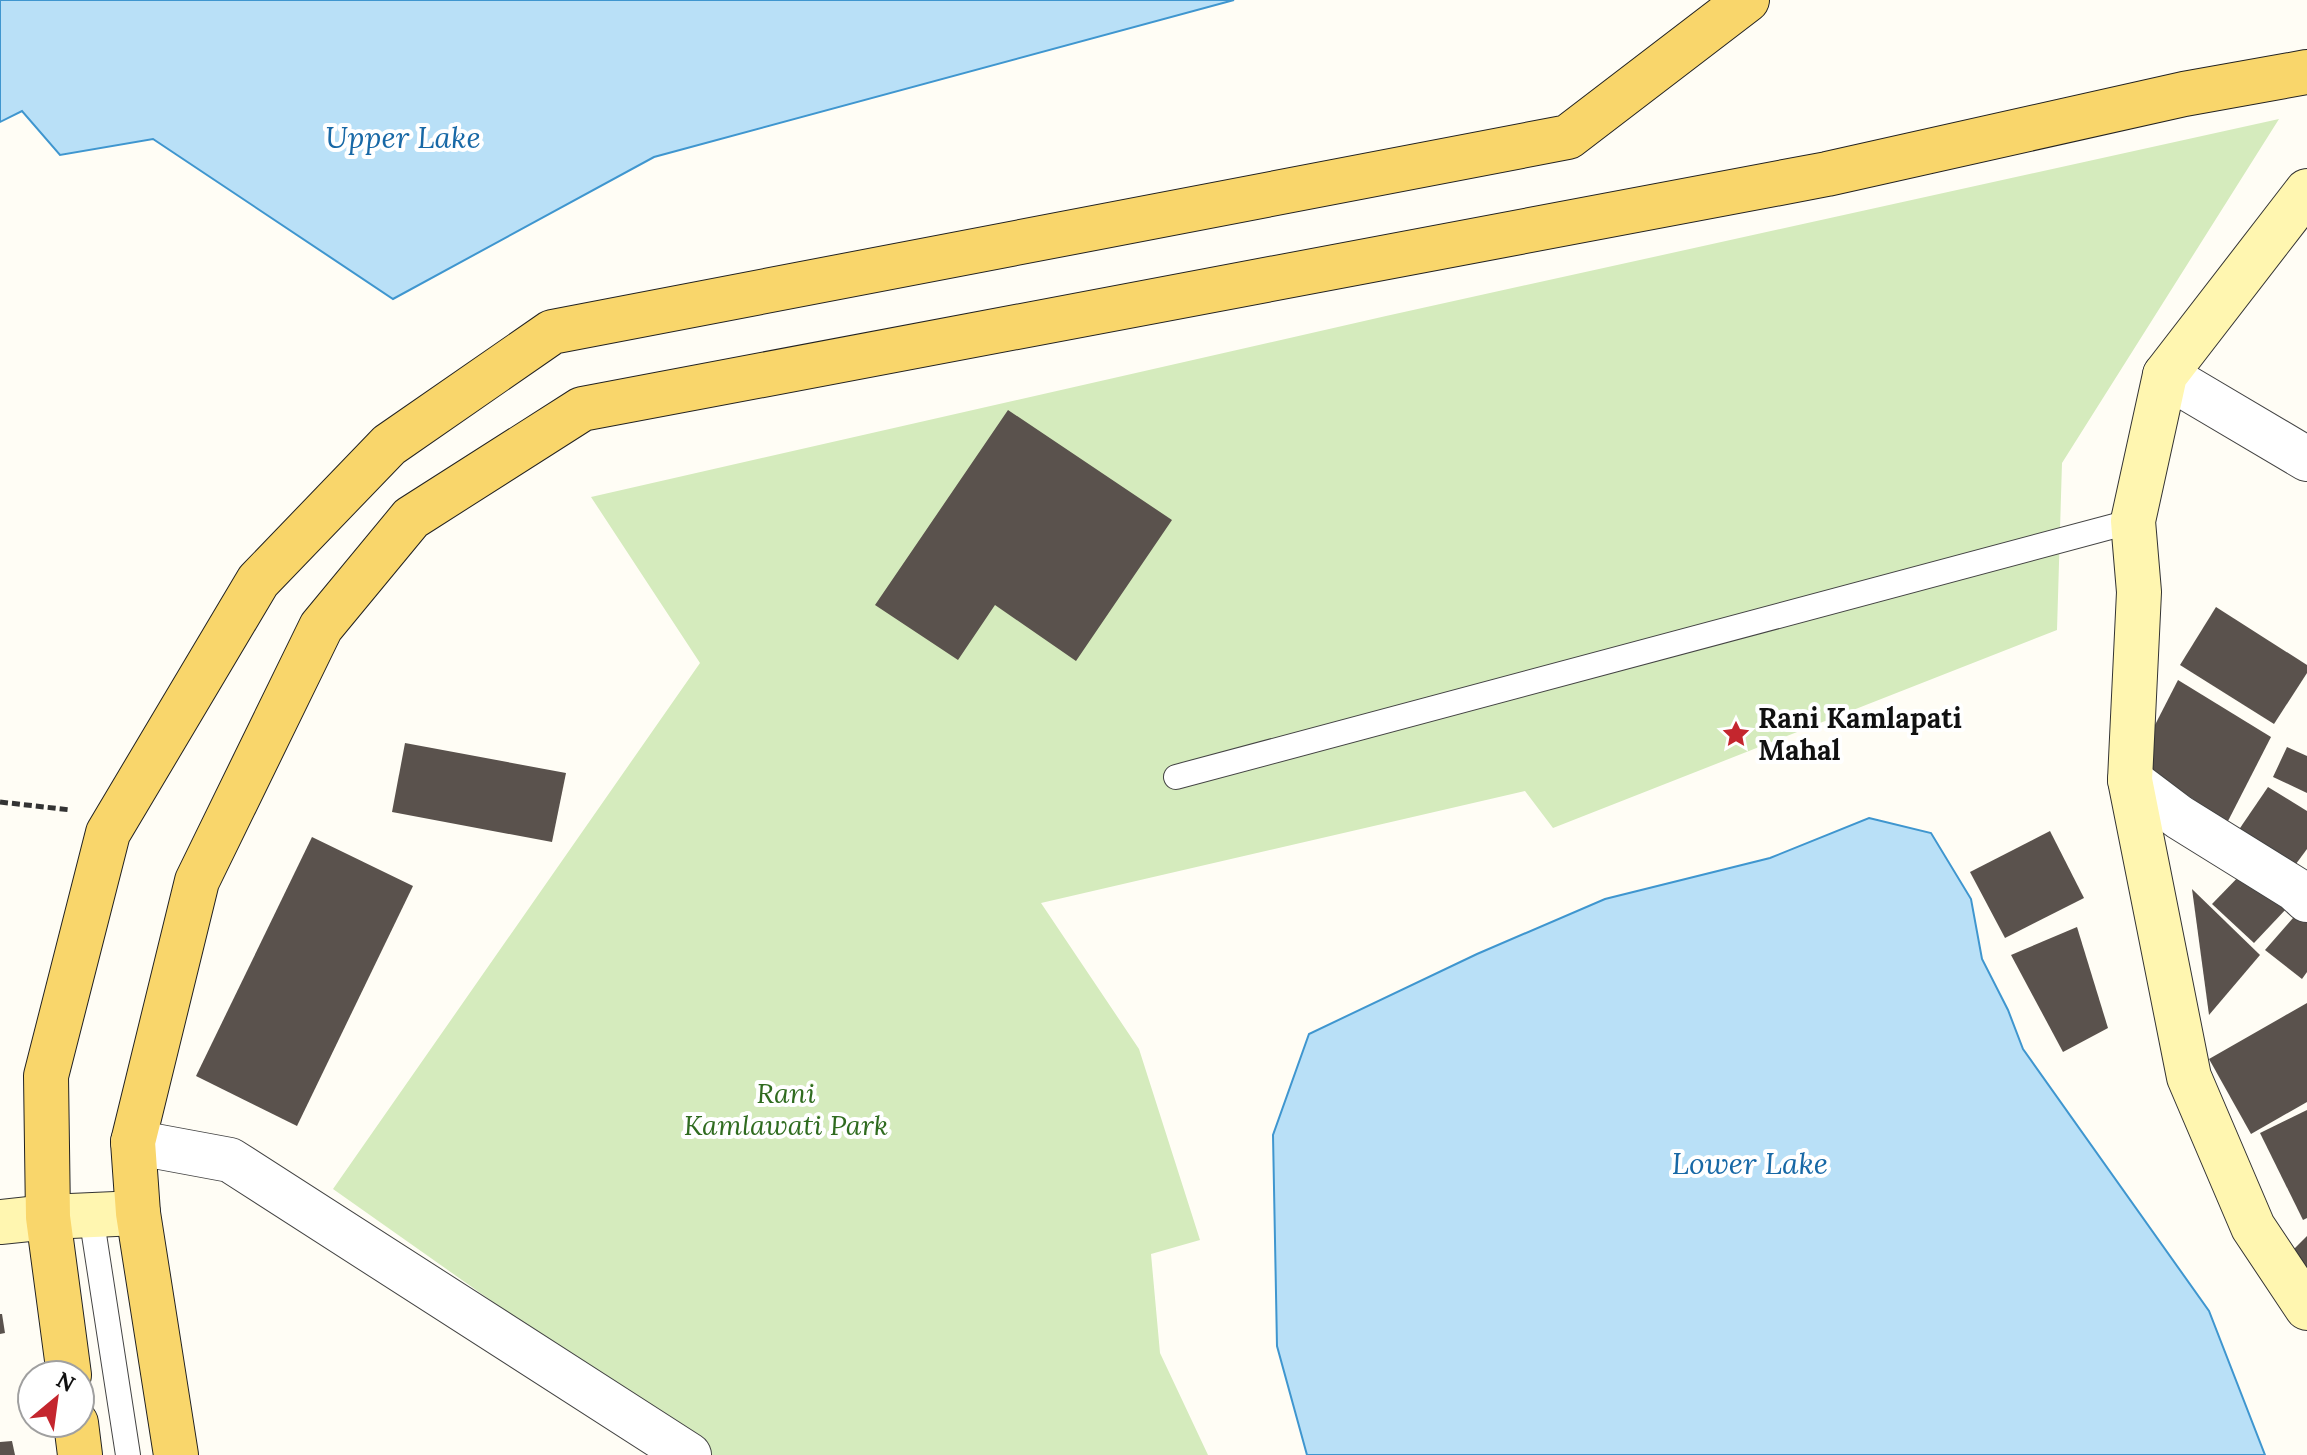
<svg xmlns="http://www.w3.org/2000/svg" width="2307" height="1455" font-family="Lora,serif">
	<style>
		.green { fill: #d5ebbd }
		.water { fill: #b9e0f7; stroke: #3f96cf; stroke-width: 2 }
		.building { fill: #5a524d }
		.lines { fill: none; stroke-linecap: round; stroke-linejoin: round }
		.lane-casing { stroke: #444; stroke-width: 26 }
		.street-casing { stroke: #444; stroke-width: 46 }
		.secondary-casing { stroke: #333; stroke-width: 46 }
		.primary-casing { stroke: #222; stroke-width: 46 }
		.path { stroke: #333; stroke-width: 5; stroke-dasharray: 8 4; stroke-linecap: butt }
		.lane { stroke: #fff; stroke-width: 24 }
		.street { stroke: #fff; stroke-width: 44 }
		.secondary { stroke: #fff6b0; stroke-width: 44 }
		.primary { stroke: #f9d66b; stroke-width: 44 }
		.labels { text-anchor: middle; stroke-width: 8; stroke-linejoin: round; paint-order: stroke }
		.poi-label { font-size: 28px; font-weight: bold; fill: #111; stroke: #fff; text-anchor: start }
		.park-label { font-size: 28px; font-style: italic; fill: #2f6b1f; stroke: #fff }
		.water-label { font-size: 30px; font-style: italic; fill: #1768a6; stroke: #fff }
	</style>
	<rect width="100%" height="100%" fill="#fffdf5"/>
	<path class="green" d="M2279,119L2062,463L2057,630L1553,828L1525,791L1041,903L1139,1049L1200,1240L1151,1254L1160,1353L1208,1455H710L333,1189L700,663L591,497L1386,316Z"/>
	<g class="water">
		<path d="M0,0H1234L654,157L393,299L153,139L60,155L22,111L0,122Z"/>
		<path d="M1869,818L1931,833L1971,899L1982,959L2008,1010L2023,1049L2209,1311L2265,1455H1307L1277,1346L1273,1135L1309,1034L1477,954L1605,899L1770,858Z"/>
	</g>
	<g class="building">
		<path d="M1008,410L1172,520L1076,661L995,605L958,660L875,605Z"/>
		<path d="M2216,607L2307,665V673L2274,724L2180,665Z"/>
		<path d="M2178,680L2271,737L2227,823L2137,760Z"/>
		<path d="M405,743L566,773L552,842L392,812Z"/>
		<path d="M2287,747L2307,756V793L2273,777Z"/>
		<path d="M2268,787L2307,811V849L2290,872L2238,831Z"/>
		<path d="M2050,831L2084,898L2005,938L1970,872Z"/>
		<path d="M312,837L413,886L297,1126L196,1076Z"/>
		<path d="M2247,868L2290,905L2254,943L2212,904Z"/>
		<path d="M2192,889L2260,955L2209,1015Z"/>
		<path d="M2300,910L2307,916V972L2302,979L2265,950Z"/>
		<path d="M2077,927L2108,1028L2063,1052L2011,955Z"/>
		<path d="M2307,1003V1102L2251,1134L2209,1059Z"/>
		<path d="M2307,1110V1218L2303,1220L2260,1133Z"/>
		<path d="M2307,1236V1274L2287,1256Z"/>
		<path d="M0,1314H2L5,1333L0,1334Z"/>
		<path d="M12,1441L15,1455H0V1442Z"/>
	</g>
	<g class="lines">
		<defs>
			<g id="lane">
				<path d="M1176,777L2133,521"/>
				<path d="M91,1215L128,1455"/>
			</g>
			<g id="street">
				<path d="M2165,375L2307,459"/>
				<path d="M2130,780L2179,817L2295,889L2307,900"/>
				<path d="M133,1142L230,1160L689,1455"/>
			</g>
			<g id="secondary">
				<path d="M2307,191L2165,375L2133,521L2139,592L2130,780L2189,1077L2253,1227L2307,1308"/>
				<path d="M0,1222L48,1217L138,1213"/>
			</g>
			<g id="primary">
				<path d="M69,1375L48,1217L46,1076L108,833L258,581L389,445L552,332L1568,137L1747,0"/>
				<path d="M76,1423L80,1455"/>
				<path d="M176,1455L138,1213L133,1142L197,881L321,627L411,518L582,409L1827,174L2184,94L2307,72"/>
			</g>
		</defs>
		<use href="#lane" class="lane-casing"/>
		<use href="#street" class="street-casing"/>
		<use href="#secondary" class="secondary-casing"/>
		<use href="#primary" class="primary-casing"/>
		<path class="path" d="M0,802L71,810"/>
		<use href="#lane" class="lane"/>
		<use href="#street" class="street"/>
		<use href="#secondary" class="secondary"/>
		<use href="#primary" class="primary"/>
	</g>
	<defs>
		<symbol id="sight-bare" viewBox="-9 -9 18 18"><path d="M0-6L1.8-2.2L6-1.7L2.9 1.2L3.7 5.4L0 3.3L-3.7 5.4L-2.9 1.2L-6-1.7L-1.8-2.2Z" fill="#c4262e" stroke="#fff" stroke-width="2.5" paint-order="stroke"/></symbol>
	</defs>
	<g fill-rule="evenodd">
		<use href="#sight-bare" x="1716" y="714" width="40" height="40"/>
	</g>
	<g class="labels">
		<g class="poi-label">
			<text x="1758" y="728">Rani Kamlapati<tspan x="1758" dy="32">Mahal</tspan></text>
		</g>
		<g class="park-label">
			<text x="786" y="1103">Rani<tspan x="786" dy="32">Kamlawati Park</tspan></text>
		</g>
		<g class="water-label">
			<text x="403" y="148">Upper Lake</text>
			<text x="1750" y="1174">Lower Lake</text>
		</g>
	</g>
	<g transform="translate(56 1399) rotate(29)"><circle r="38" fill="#ffffff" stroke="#a0a0a0" stroke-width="2"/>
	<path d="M0-6L14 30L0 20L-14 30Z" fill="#c4262e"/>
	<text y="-12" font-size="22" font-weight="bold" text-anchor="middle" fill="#111111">N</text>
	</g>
</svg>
